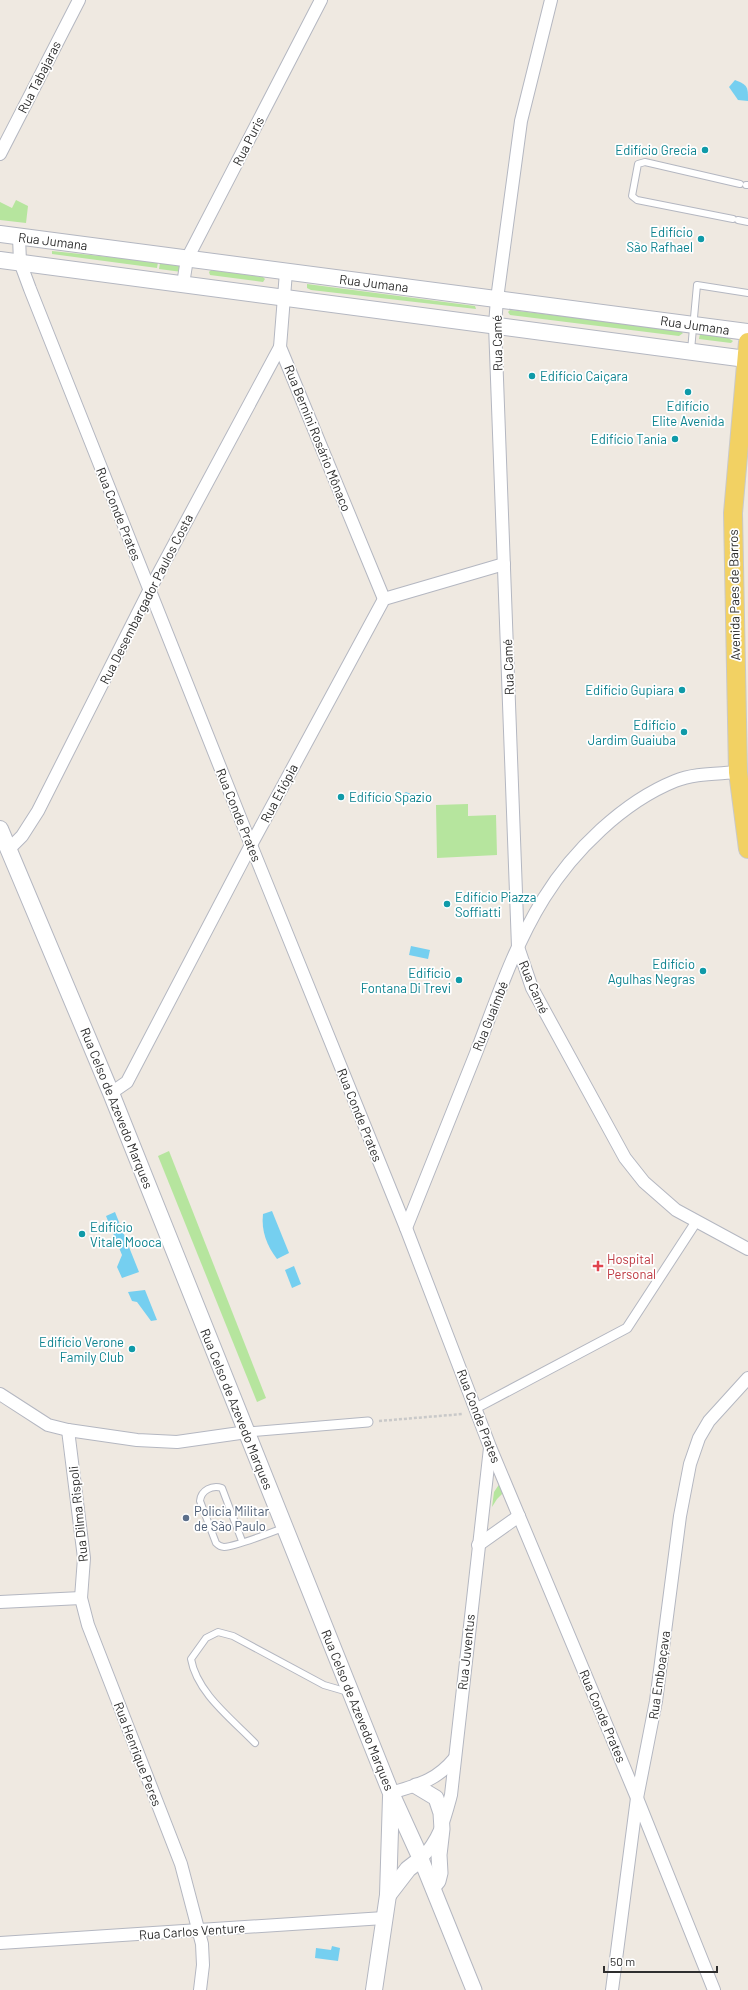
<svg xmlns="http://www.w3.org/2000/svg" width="748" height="1990" font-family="Barlow,sans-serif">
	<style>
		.green { fill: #b6e59e }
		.water { fill: #75cff0 }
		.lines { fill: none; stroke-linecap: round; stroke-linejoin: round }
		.service-casing { stroke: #b4b7c1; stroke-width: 8 }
		.pedestrian-casing { stroke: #b4b7c1; stroke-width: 11 }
		.minor-casing { stroke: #b4b7c1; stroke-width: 14 }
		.tertiary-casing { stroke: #b4b7c1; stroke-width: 17 }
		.secondary-casing { stroke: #b4b7c1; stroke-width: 18 }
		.primary-casing { stroke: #c9c9c9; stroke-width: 20 }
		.path { stroke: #c9c9c9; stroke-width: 2.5; stroke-dasharray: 3 2; stroke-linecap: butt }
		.service { stroke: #fff; stroke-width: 6 }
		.pedestrian { stroke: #fff; stroke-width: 9 }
		.minor { stroke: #fff; stroke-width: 12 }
		.tertiary { stroke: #fff; stroke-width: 15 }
		.secondary { stroke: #fff; stroke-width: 16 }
		.primary { stroke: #f2d163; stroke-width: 18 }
		.culture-dot { fill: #0f9aa8; stroke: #fff; stroke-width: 1.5 }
		.health-dot { fill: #e0444e; stroke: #fff; stroke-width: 1.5 }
		.service-dot { fill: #5c6f8a; stroke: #fff; stroke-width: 1.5 }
		.labels { text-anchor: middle; stroke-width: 3.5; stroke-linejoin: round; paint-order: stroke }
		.street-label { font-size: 13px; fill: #2e2e2e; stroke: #fff }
		.culture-label { font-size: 13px; fill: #0d838f; stroke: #fff; text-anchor: end }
		.health-label { font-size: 13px; fill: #be3a42; stroke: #fff; text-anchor: start }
		.service-label { font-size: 13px; fill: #4e5e75; stroke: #fff; text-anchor: start }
	</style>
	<rect width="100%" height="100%" fill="#efe9e1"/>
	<g class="green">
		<path d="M16,200L28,206L26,223L0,220V202L12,208Z"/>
		<path d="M52,251L158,262L157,268L52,254Z"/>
		<path d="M160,263L182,266V272L159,269Z"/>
		<path d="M211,270L263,277L265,279L263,282L210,275L209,272Z"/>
		<path d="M307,284L475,306L476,309L311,290L307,288Z"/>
		<path d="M510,310L679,330L683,333L679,336L510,315L508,312Z"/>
		<path d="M700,334L728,338L733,341L731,343L699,339Z"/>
		<path d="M468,804V816L496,815L497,855L437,858L436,805Z"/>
		<path d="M169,1151L266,1398L257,1402L158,1156Z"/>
		<path d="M500,1483L506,1490L497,1499L492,1507L494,1492Z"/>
	</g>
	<g class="water">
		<path d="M735,80C748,85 748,87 748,101L738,100L729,87Z"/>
		<path d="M406,792L411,794L418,793L421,797V800L417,802H404L401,795Z"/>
		<path d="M411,946L430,950L428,959L409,955Z"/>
		<path d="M272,1211L289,1253L277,1259C267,1246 261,1231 263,1214Z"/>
		<path d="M115,1212L139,1272L122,1278L117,1267L122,1255L106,1216Z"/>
		<path d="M294,1266L301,1284L292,1288L285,1270Z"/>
		<path d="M145,1290L157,1320L151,1321L137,1302L132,1301L128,1292Z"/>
		<path d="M332,1946L340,1948L338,1961L315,1958L316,1948L331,1950Z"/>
	</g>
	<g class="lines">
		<defs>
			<g id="service">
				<path d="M746,185H748"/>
				<path d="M733,219L637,200L632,196L638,164L645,162L740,184"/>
				<path d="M738,220L748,222"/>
				<path d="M691,350L697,285L748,293"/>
				<path d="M242,1541L222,1488C212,1485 201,1490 200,1501L216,1543C218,1545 221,1547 224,1547C237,1546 270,1533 283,1528"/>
				<path d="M255,1743C232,1719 197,1693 191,1659L206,1638L218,1632L233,1636L324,1685L348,1692"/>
			</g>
			<g id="pedestrian">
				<path d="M476,1408L627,1328L696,1222"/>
				<path d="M247,1432L368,1422"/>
			</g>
			<g id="minor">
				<path d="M551,0L521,121L497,299L495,325L518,947L532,988L625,1158L644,1182L676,1210L748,1249"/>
				<path d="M0,154L79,0"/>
				<path d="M19,237L20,262L30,289L251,845L406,1228L490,1447L637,1798L714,1990"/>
				<path d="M286,272L280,347L384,599"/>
				<path d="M183,284L187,259L321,0"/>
				<path d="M9,849L22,836L38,811L149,591L280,347"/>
				<path d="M111,1093L127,1082L251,845L384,599L504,564"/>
				<path d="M406,1228C429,1170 453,1111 476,1053C496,1001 514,946 544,898C573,851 623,802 675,781C694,773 718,774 738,772"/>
				<path d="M0,1394L48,1425L68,1430L137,1440L177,1442L247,1432"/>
				<path d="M68,1430L84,1558L81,1598L88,1625L181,1864L202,1944L203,1965L200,1990"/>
				<path d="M478,1545L519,1516"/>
				<path d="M0,1602L81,1598"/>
				<path d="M391,1793C417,1785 436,1781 454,1759"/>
				<path d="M421,1859C440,1838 444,1821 451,1795L490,1448"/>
				<path d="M0,1943L384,1918"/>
				<path d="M612,1990L637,1798L656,1701L680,1516L690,1464L699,1438L709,1421L748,1378"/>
			</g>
			<g id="tertiary">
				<path d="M416,1786L436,1798L441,1813L442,1829L439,1855L440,1873L438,1881L433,1887"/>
				<path d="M421,1859L474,1990"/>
			</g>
			<g id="secondary">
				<path d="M0,234L748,332"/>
				<path d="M0,260L746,359"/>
				<path d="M0,829L111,1093L391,1793L421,1859L408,1869L388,1895"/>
				<path d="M374,1990L388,1895L391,1797"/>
			</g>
			<path id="primary" d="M748,342L733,513L738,772L748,849"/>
		</defs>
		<use href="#service" class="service-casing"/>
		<use href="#pedestrian" class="pedestrian-casing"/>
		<use href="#minor" class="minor-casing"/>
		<use href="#tertiary" class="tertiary-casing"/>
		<use href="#secondary" class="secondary-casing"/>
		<use href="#primary" class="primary-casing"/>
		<path class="path" d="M379,1421L463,1414"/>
		<use href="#service" class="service"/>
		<use href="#pedestrian" class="pedestrian"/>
		<use href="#minor" class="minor"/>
		<use href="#tertiary" class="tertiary"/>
		<use href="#secondary" class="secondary"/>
		<use href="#primary" class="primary"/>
	</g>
	<g class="culture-dot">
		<circle cx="705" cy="150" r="4"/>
		<circle cx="701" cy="239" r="4"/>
		<circle cx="532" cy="376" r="4"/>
		<circle cx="688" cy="392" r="4"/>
		<circle cx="675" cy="439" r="4"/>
		<circle cx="682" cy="690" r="4"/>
		<circle cx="684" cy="732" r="4"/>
		<circle cx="341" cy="797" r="4"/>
		<circle cx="447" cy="904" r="4"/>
		<circle cx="703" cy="971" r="4"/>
		<circle cx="459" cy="980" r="4"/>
		<circle cx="82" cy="1234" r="4"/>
		<circle cx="132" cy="1349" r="4"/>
	</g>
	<path class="health-dot" d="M596 1260h4v4h4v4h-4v4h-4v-4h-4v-4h4z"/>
	<circle class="service-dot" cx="186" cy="1518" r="4"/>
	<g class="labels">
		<g class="street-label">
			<text transform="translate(39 77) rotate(-63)" y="5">Rua Tabajaras</text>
			<text transform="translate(248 141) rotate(-63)" y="5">Rua Puris</text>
			<text transform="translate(53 241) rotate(7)" y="5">Rua Jumana</text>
			<text transform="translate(374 283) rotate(7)" y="5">Rua Jumana</text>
			<text transform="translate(695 325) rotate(8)" y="5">Rua Jumana</text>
			<text transform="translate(497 343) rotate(-91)" y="5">Rua Camé</text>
			<text transform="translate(318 438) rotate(68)" y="5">Rua Bernini Rosário Mônaco</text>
			<text transform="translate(119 514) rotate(68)" y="5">Rua Conde Prates</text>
			<text transform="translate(734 595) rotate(-91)" y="5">Avenida Paes de Barros</text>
			<text transform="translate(146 599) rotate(-63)" y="5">Rua Desembargador Paulos Costa</text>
			<text transform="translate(508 667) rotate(-92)" y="5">Rua Camé</text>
			<text transform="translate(279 793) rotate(-62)" y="5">Rua Etiópia</text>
			<text transform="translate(239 815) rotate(68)" y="5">Rua Conde Prates</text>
			<text transform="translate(534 987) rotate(67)" y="5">Rua Camé</text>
			<text transform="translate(490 1016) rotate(-68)" y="5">Rua Guaimbé</text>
			<text transform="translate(117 1108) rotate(68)" y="5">Rua Celso de Azevedo Marques</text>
			<text transform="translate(360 1115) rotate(68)" y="5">Rua Conde Prates</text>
			<text transform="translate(237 1409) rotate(68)" y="5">Rua Celso de Azevedo Marques</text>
			<text transform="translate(479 1416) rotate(69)" y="5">Rua Conde Prates</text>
			<text transform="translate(78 1514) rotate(-96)" y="5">Rua Dilma Rispoli</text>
			<text transform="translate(466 1652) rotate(-84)" y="5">Rua Juventus</text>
			<text transform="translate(659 1675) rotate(-82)" y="5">Rua Emboaçava</text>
			<text transform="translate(358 1710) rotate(68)" y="5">Rua Celso de Azevedo Marques</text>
			<text transform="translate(603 1716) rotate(67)" y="5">Rua Conde Prates</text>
			<text transform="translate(138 1754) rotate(69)" y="5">Rua Henrique Peres</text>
			<text transform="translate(192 1931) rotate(-4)" y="5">Rua Carlos Venture</text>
		</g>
		<g class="culture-label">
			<text x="697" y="155">Edifício Grecia</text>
			<text x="693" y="237">Edifício<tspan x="693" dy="15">São Rafhael</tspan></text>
			<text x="540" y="381" text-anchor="start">Edifício Caiçara</text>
			<text x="688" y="411" text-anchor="middle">Edifício<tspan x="688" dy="15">Elite Avenida</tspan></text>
			<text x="667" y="444">Edifício Tania</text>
			<text x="674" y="695">Edifício Gupiara</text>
			<text x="676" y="730">Edifício<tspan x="676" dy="15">Jardim Guaiuba</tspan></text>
			<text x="349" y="802" text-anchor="start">Edifício Spazio</text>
			<text x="455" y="902" text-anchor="start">Edifício Piazza<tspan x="455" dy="15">Soffiatti</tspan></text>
			<text x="695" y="969">Edifício<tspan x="695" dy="15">Agulhas Negras</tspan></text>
			<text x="451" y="978">Edifício<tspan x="451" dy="15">Fontana Di Trevi</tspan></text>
			<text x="90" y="1232" text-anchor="start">Edifício<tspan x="90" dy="15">Vitale Mooca</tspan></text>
			<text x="124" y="1347">Edifício Verone<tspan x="124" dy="15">Family Club</tspan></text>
		</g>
		<g class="health-label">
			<text x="607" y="1264">Hospital<tspan x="607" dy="15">Personal</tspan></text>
		</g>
		<g class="service-label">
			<text x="194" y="1516">Policia Militar<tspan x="194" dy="15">de São Paulo</tspan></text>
		</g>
	</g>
	<path d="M604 1966v6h113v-6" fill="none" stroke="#2e2e2e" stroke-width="2"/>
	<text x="610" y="1966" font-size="12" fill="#2e2e2e" stroke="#ffffff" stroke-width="3" paint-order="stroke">50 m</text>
</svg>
